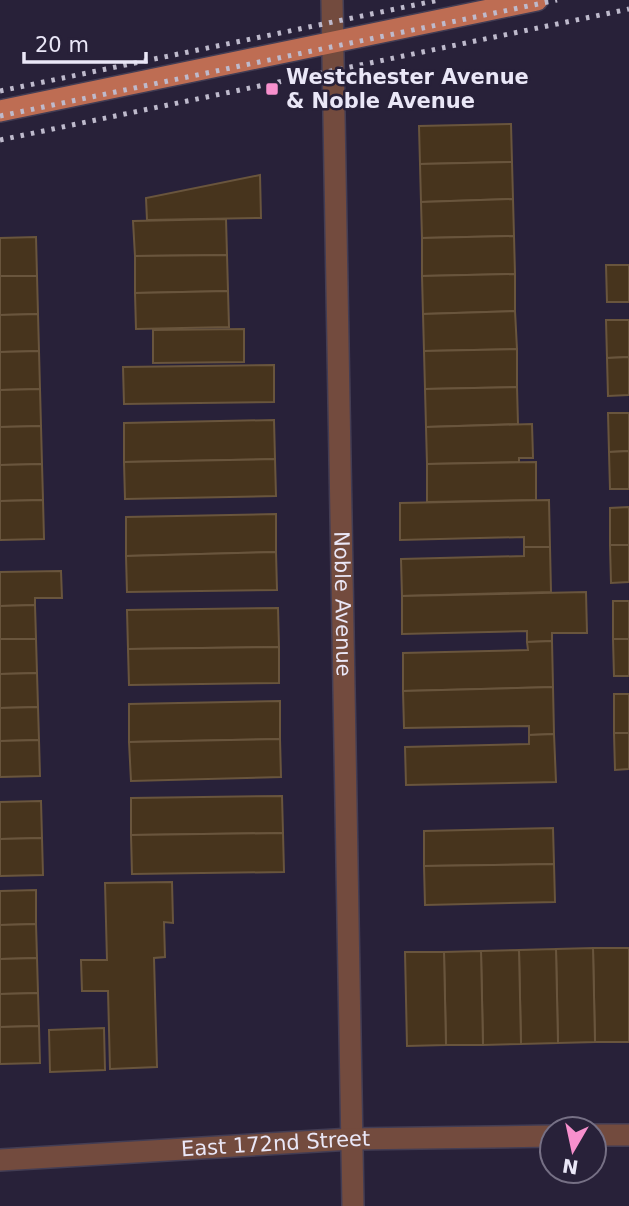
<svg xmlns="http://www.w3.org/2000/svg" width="629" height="1206" font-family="'DejaVu Sans',sans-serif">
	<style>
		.building { fill: #47341d; stroke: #69553d; stroke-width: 2 }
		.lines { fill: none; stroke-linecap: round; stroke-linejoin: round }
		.minor-casing { stroke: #433d54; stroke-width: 24 }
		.major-casing { stroke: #433d54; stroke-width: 24 }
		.minor { stroke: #734b3e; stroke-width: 21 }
		.major { stroke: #be6d53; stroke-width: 21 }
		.rail { stroke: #bebacc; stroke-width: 5; stroke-dasharray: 3.5 7; stroke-linecap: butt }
		.poi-dot { fill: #f790cd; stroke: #282139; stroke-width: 2.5 }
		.labels { text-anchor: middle; stroke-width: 5; stroke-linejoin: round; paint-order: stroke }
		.poi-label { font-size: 21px; font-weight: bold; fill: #eae7f7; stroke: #282139; text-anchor: start }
		.street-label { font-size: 21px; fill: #eae7f7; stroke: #282139 }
	</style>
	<rect width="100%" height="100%" fill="#282139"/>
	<g class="building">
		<path d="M511,124L512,162L420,164L419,126Z"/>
		<path d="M512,162L513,199L421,202L420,164Z"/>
		<path d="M260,175L261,218L147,220L146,198Z"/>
		<path d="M513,199L514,236L422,238L421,202Z"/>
		<path d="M226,219L227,255L135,256L133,221Z"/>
		<path d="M514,236L515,274L422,276V238Z"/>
		<path d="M36,237L37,276H0V238Z"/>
		<path d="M227,255L228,291L135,293V256Z"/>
		<path d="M606,265H629V302H607Z"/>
		<path d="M515,274V311L423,314L422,276Z"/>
		<path d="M0,276H37L38,314L0,315Z"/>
		<path d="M228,291L229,327L136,329L135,293Z"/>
		<path d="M515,311L517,349L424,351L423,314Z"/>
		<path d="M38,314L39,351L0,352V315Z"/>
		<path d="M606,320H629V357L607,358Z"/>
		<path d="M244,329V362L153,363V330Z"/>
		<path d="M517,349V387L425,389L424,351Z"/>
		<path d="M39,351L40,389L0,390V352Z"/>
		<path d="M629,357V395L608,396L607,358Z"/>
		<path d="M274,365V402L124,404L123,367Z"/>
		<path d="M517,387L518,424L426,427L425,389Z"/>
		<path d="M40,389L41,426L0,427V390Z"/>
		<path d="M608,413H629V451L609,452Z"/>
		<path d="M274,420L275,459L124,462V423Z"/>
		<path d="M532,424L533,458H519V462L427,464L426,427Z"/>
		<path d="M41,426L42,464L0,465V427Z"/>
		<path d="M629,451V489H610L609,452Z"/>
		<path d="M275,459L276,496L125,499L124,462Z"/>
		<path d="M536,462V500L427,502V464Z"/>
		<path d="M42,464L43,500L0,501V465Z"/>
		<path d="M43,500L44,539L0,540V501Z"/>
		<path d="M549,500L550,547H524V537L400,540V503Z"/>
		<path d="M629,507V545H610V508Z"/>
		<path d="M276,514V552L126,556V517Z"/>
		<path d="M610,545H629V582L611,583Z"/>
		<path d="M524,547H550L551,592L402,596L401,559L524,556Z"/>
		<path d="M276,552L277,590L127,592L126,556Z"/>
		<path d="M61,571L62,598H35V605L0,606V572Z"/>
		<path d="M586,592L587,633H552V641L527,642V631L402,634V596Z"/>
		<rect x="613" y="601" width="16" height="38"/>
		<path d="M35,605L36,639H0V606Z"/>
		<path d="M278,608L279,647L128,649L127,610Z"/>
		<path d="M0,639H36L37,673L0,674Z"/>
		<path d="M613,639H629V676H614Z"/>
		<path d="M552,641L553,687L403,691V653L528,650L527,642Z"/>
		<path d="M279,647V683L129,685L128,649Z"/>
		<path d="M37,673L38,707L0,708V674Z"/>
		<path d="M553,687L554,734L529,735V726L404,728L403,691Z"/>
		<rect x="614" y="694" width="15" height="39"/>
		<path d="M280,701V739L129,742V704Z"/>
		<path d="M38,707L39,740L0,741V708Z"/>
		<path d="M614,733H629V769L615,770Z"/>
		<path d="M554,734L556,782L406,785L405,747L529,744V735Z"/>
		<path d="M280,739L281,777L131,781L129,742Z"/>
		<path d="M39,740L40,776L0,777V741Z"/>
		<path d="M282,796L283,833L131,835V798Z"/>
		<path d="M41,801L42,838L0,839V802Z"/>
		<path d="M553,828L554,864L424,866V831Z"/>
		<path d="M283,833L284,872L132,874L131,835Z"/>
		<path d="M42,838L43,875L0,876V839Z"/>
		<path d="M554,864L555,902L425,905L424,866Z"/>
		<path d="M172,882L173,923L164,922L165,957L154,958L157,1067L110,1069L108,991H82L81,960H107L105,883Z"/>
		<path d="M36,890V924L0,925V891Z"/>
		<path d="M36,924L37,958L0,959V925Z"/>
		<path d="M593,948H629V1042H595Z"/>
		<path d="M593,948L595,1042L558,1043L556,949Z"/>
		<path d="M556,949L558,1043L521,1044L519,950Z"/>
		<path d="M519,950L521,1044L483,1045L481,951Z"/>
		<path d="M481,951L483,1045H446L444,952Z"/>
		<path d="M405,952H444L446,1045L407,1046Z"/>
		<path d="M37,958L38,993L0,994V959Z"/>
		<path d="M38,993L39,1026L0,1027V994Z"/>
		<path d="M39,1026L40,1063L0,1064V1027Z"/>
		<path d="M104,1028L105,1070L50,1072L49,1030Z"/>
	</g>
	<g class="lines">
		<defs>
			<g id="minor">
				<path id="s1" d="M332,0L353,1206"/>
				<path d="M594,1135H629"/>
				<path id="s2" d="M0,1160L352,1139L552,1136"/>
			</g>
			<path id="major" d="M0,111L537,0"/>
		</defs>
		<use href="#minor" class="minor-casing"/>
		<use href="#major" class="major-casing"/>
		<use href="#minor" class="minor"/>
		<use href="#major" class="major"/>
		<g class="rail">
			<path d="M0,91L439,0"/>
			<path d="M0,116L557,0"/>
			<path d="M0,140L629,9"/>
		</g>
	</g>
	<rect class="poi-dot" x="265" y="82" width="14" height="14" rx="3.5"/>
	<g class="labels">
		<g class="poi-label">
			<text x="286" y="84">Westchester Avenue<tspan x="286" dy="24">&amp; Noble Avenue</tspan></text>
		</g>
		<g class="street-label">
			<text dy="7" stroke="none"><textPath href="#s1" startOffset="604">Noble Avenue</textPath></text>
			<text dy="7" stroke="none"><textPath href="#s2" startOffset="276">East 172nd Street</textPath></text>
		</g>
	</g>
	<g transform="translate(573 1150) rotate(189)"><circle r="33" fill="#282139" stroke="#767085" stroke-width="2"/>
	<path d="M0-5L12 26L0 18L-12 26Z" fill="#f790cd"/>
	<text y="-10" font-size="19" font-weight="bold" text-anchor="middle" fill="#eae7f7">N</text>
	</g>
	<path d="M24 52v10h122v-10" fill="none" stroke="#eae7f7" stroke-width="3.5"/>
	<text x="35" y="52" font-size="21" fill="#eae7f7" stroke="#282139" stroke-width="5" paint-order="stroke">20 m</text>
</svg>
